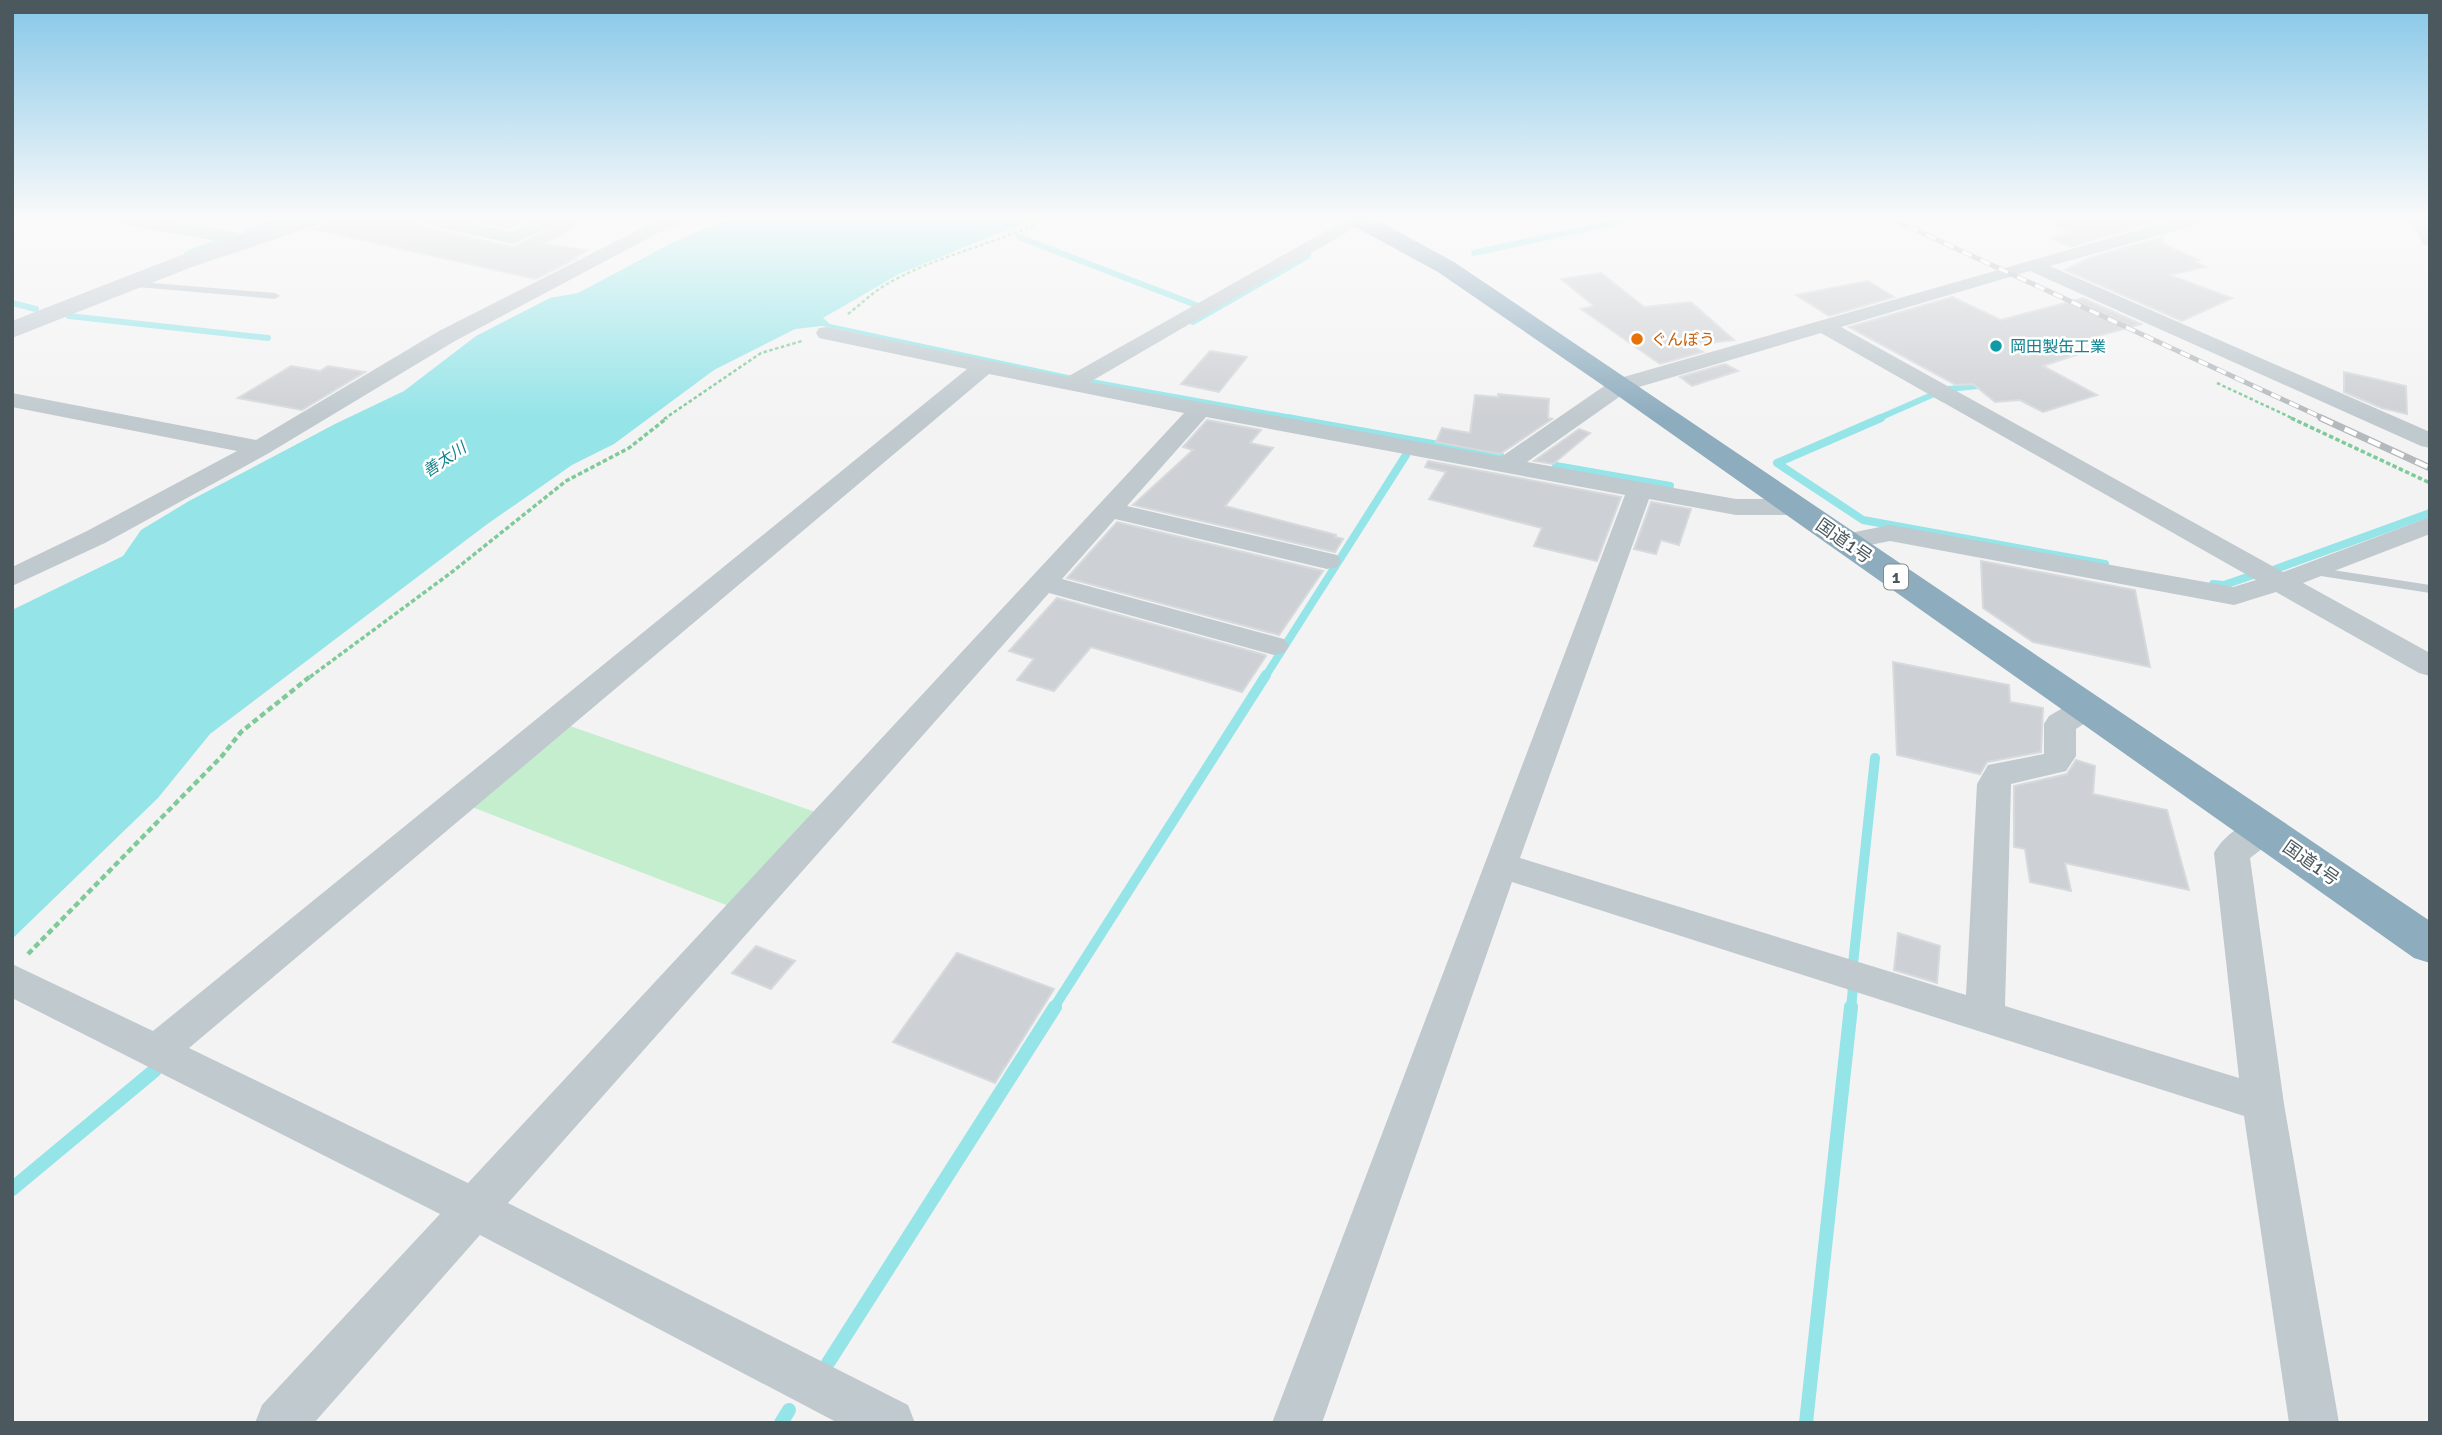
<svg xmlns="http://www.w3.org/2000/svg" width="2442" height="1435" font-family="Signika,'Noto Sans JP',sans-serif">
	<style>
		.green { fill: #c5eece }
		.water { fill: #94e4e8 }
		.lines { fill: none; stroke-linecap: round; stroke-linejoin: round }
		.stream-far3 { stroke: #94e4e8; stroke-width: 6 }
		.stream-far2 { stroke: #94e4e8; stroke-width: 8 }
		.stream-far1 { stroke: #94e4e8; stroke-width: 10 }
		.stream { stroke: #94e4e8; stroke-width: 14 }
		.building { fill: #cdd0d4; stroke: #d7dadd; stroke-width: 2 }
		.path-far2 { stroke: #7ecb99; stroke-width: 2.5; stroke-dasharray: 3.5 2.5; stroke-linecap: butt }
		.path-far1 { stroke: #7ecb99; stroke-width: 3.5; stroke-dasharray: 4.5 2.5; stroke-linecap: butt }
		.path { stroke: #7ecb99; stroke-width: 4.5; stroke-dasharray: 6 3.5; stroke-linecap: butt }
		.lane { fill: #bfc9ce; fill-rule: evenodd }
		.street { fill: #bfc9ce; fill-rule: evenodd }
		.secondary { fill: #c0cbd2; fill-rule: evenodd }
		.highway { fill: #8dacbe; fill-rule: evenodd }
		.rail-far1-casing { stroke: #b5b9bc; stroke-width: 5 }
		.rail-casing { stroke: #b5b9bc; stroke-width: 7 }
		.rail-far1 { stroke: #fff; stroke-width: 3.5; stroke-dasharray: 10; stroke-linecap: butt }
		.rail { stroke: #fff; stroke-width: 4.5; stroke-dasharray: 13; stroke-linecap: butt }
		.food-dot { fill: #e8710a; stroke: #fff; stroke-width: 2.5 }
		.culture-dot { fill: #0f9aa8; stroke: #fff; stroke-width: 2.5 }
		.labels { text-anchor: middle; stroke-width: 5; stroke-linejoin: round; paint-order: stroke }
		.far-food-label { font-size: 16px; fill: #c56008; stroke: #fff; text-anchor: start }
		.far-culture-label { font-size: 16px; fill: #0d838f; stroke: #fff; text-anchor: start }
		.far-water-label { font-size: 16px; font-style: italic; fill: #13838b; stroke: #fff }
		.shield { fill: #fff; stroke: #818b8f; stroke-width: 2 }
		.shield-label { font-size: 16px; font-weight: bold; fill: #4b595f }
		.street-label { font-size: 18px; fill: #4b595f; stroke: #fff }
	</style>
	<rect width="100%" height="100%" fill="#f4f3f3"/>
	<path class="green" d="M570,726L821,814L734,908L472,807Z"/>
	<path class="water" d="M728,218H1036L899,274L823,318L830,324L1073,376L1068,378L822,326L795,329L714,370L614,444L572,465L486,525L210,734L158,798L12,939V610L123,556L141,530L189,501L335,424L404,391L476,336L550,298L578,293L672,243Z"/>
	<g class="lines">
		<g class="stream-far3">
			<path d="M247,232L290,218"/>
			<path d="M1019,237L1196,305"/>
			<path d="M1474,253L1634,218"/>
			<path d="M187,254L216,243"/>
			<path d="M12,303L36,309"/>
			<path d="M69,316L268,338"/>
			<path d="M1193,322L1308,256"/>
			<path d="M1091,382L1297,419"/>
			<path d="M1949,389L1987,385"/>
			<path d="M1877,419L1934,394L1943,399"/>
		</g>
		<g class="stream-far2">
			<path d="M1287,418L1500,456"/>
			<path d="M1881,418L1777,463L1863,520L2105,564"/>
			<path d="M1556,466L1670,486"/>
			<path d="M2273,570L2430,513"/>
			<path d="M2213,584L2224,585L2256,574"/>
			<path d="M1265,677L1406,455"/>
		</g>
		<g class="stream-far1">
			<path d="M1853,964L1875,758"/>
			<path d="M1053,1009L1266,675"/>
			<path d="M1851,1009L1853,987"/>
		</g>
		<g class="stream">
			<path d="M12,1189L155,1070"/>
			<path d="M828,1363L1055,1007"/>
			<path d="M781,1423L789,1410"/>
			<path d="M1806,1423L1851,1007"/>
		</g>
	</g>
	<g class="building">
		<path d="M329,218H411L416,225L512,247L562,224L567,218H590L543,244L587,250L574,258H577L536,279L313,229L325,225Z"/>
		<path d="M461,218H534L511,229Z"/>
		<path d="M2043,218H2162V220L2070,247L2051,238L2070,233Z"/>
		<path d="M2163,237V244L2199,260L2192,261L2206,267L2169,275L2232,298L2182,321L2065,270L2092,257Z"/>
		<path d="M1601,273L1644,307L1691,302L1734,340L1691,345L1703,352L1660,364L1581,309L1594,306L1561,279Z"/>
		<path d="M1868,281L1894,297L1829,316L1796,295Z"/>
		<path d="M1952,297L2001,320L2083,298L2141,324L2059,347L2076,355L2043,366L2097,395L2043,412L2020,400L1995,402L1973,384L1956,385L1849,327Z"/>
		<path d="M1210,351L1247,357L1219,392L1181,384Z"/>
		<path d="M1725,364L1738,371L1692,386L1680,377Z"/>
		<path d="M291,366L320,371L328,366L365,372L302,410L238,398Z"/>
		<path d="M2344,372L2406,386L2407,414L2382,408L2344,392Z"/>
		<path d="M1498,394L1549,399L1548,418L1552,419L1500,454L1436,442L1442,428L1470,433L1475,395L1498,397Z"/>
		<path d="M1207,420L1261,430L1250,443L1273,448L1225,506L1336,535L1335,537L1343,539L1335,552L1133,505L1193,450L1183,447Z"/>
		<path d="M1579,429L1590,433L1553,464L1534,461Z"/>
		<path d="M1428,461L1621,497L1597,561L1534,546L1542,528L1429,499L1446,472L1425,467Z"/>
		<path d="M1651,502L1691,509L1679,545L1661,540L1656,554L1634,549Z"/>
		<path d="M1117,522L1323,571L1279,635L1067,578Z"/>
		<path d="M1981,561L2135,590L2150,667L2033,642L1983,608Z"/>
		<path d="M1057,598L1265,655L1266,656L1242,692L1091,647L1054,691L1017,680L1034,659L1009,651Z"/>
		<path d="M1893,662L2009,685L2010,702L2043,708L2041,752L1987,762L1980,774L1897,755Z"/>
		<path d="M2076,760L2095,766L2093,794L2167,810L2189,890L2065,863L2071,891L2030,882L2025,849L2014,847V786L2067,774Z"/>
		<path d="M1898,933L1940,946L1937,983L1894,970Z"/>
		<path d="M756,946L795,961L771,989L732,973Z"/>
		<path d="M957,953L1054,989L995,1083L893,1042Z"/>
	</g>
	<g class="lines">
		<g class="path-far2">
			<path d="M848,314C861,304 873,292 887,284C937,255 997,244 1049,218"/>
			<path d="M2217,383L2294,419"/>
			<path d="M664,419L761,353L802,341"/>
		</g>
		<g class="path-far1">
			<path d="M2291,418L2430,483"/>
			<path d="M310,677L452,572L566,481L629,448L667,418"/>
		</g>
		<path class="path" d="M28,954L222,756L241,732L312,675"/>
		<g class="lane">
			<path d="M129,281L275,293L280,296L275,299L125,286L124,284Z"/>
			<path d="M2313,567L2430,585V593L2308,574L2306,571L2308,568Z"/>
		</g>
		<g class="street">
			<path d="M112,218H153L244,234L253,240L244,246L121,224Z"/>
			<path d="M414,218H449L511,232L540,218H564L561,222L513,244L417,222Z"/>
			<path d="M662,218H688L685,222L662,231L455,341L269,453L105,543L12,586V567L87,531L237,451L12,407V393L256,440L439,331Z"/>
			<path d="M1349,218L1368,220L1090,382L1501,457L1613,380L2180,218H2210L2207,222L2050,266L2430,432V448L2421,446L2030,271L1841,327L2283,572L2430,517V534L2303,583L2430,653V676L2419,673L2276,592L2234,605L1890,541L1845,550L1835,548L1832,542L1835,536L1890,525L2233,587L2256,580L1821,333L1629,390L1527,462L1736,499H1795L1804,501L1808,507L1804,513L1795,515H1736L1649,499L1520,858L1966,995L1977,784L1988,765L2044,754V724L2049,716L2075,701L2086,698L2097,701L2102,708L2097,715L2076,729V756L2066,771L2011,784L2005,1006L2239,1078L2214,853C2225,833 2253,814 2275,821L2280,830L2275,839L2250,858L2284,1104L2339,1423H2289L2244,1116L1512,882L1322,1423H1272L1625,495L1206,417L1127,506L1337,555L1341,561L1337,567L1327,569L1115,519L1062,579L1284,639L1289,646L1284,653L1274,655L1049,593L508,1203L908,1405L915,1423H838L480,1235L314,1423H255L262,1405L440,1214L12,998V964L153,1031L967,369L819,338L816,333L819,328L827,327L1067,377ZM989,374L1184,413L468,1183L189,1048Z"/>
			<path d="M2405,218L2429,220L2430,246L2423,244L2414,227Z"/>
		</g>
		<path class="secondary" d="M293,218H327L324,223L192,267L12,338V321L176,257Z"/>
		<path class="highway" d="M1345,218H1373L1454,262L2430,921V963L2414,958L1611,391L1438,272L1348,223Z"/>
		<defs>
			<path id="rail-far1" d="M1890,218L2325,419"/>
			<path id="rail" d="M2321,418L2430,468"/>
		</defs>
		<use href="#rail-far1" class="rail-far1-casing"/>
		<use href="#rail" class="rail-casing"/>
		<use href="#rail-far1" class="rail-far1"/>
		<use href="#rail" class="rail"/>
	</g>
	<linearGradient id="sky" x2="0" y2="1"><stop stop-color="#86c7e8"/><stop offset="0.52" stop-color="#fafafa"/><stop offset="1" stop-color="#fafafa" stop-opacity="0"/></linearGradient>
	<rect width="2442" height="419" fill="url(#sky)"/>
	<circle class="food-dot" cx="1637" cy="339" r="7"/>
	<circle class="culture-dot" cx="1996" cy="346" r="7"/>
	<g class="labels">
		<g class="far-food-label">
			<text x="1651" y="345">ぐんぽう</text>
		</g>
		<g class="far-culture-label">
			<text x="2010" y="352">岡田製缶工業</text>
		</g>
		<g class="far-water-label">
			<text transform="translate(444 459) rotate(-34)" y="6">善太川</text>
		</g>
		<rect class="shield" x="1884" y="564.5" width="24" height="25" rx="5"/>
		<g class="shield-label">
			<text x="1896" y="583">1</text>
		</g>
		<g class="street-label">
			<text transform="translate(1844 541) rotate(35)" y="6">国道1号</text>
			<text transform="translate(2311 863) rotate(35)" y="6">国道1号</text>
		</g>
	</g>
	<rect width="2442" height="1435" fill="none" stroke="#4b595f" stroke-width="28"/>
</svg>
